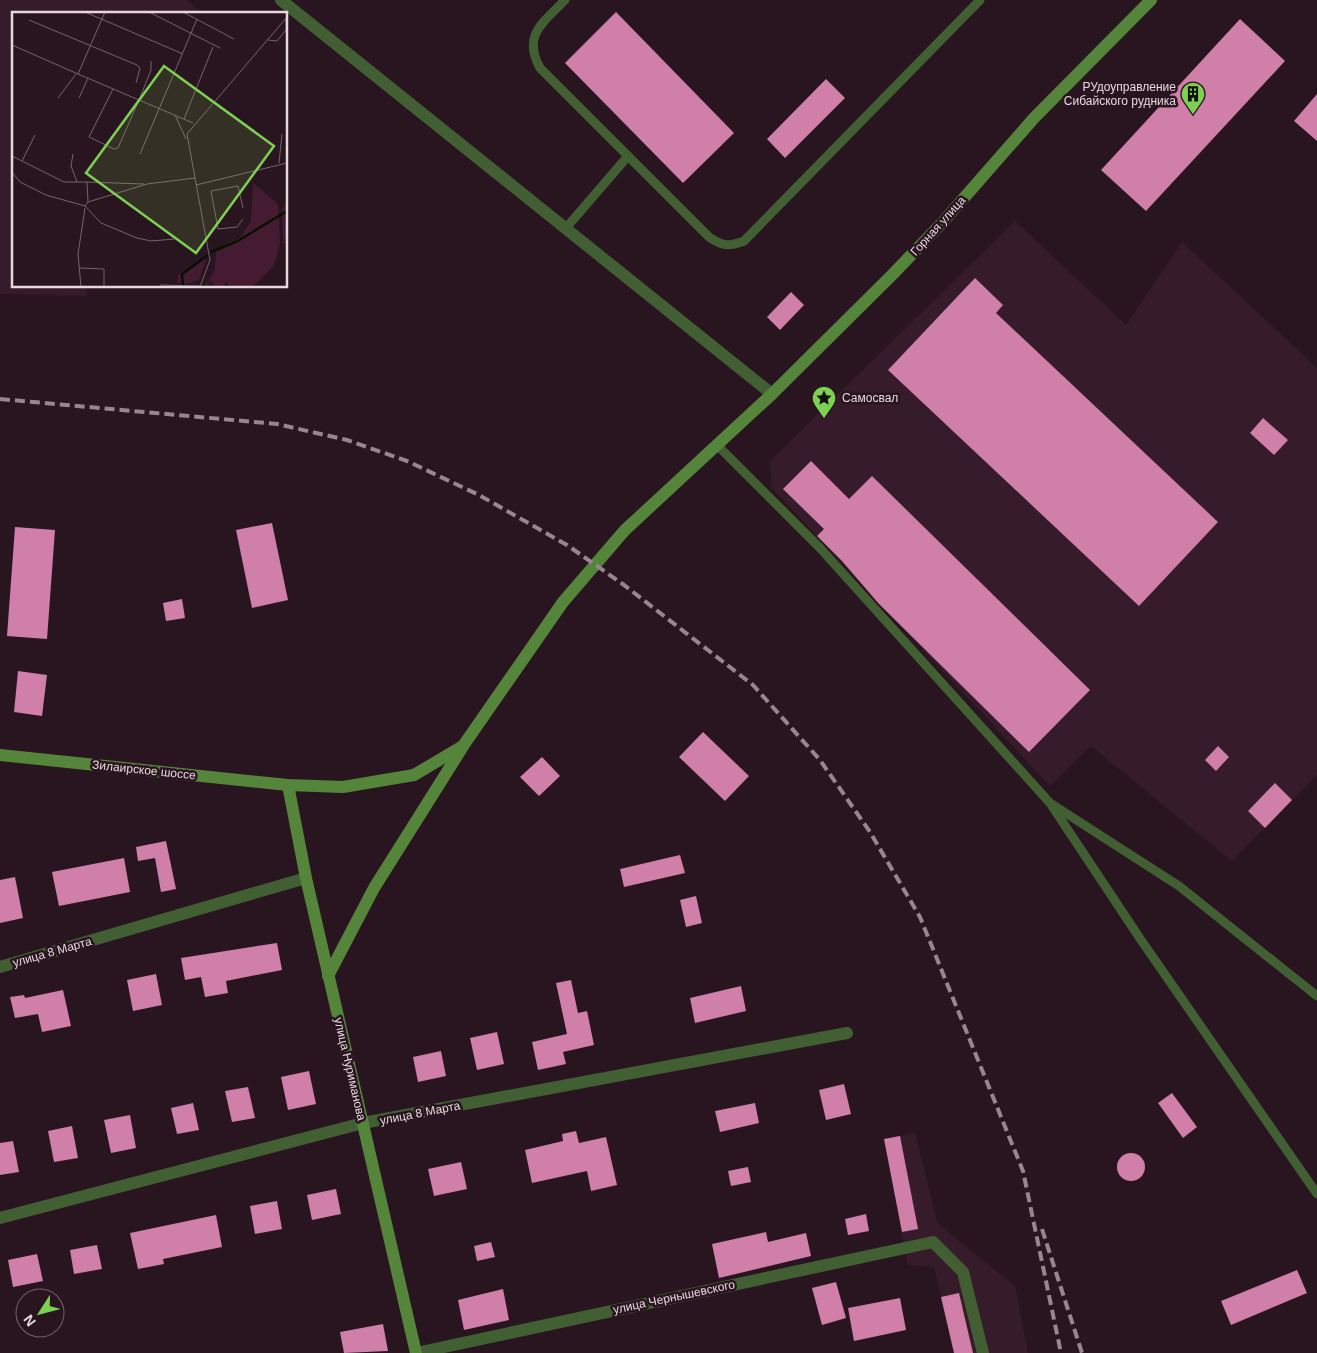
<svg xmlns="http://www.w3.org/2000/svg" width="1317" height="1353" font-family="Helvetica,sans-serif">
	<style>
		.built { fill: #361c2a }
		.building { fill: #cf7fa8 }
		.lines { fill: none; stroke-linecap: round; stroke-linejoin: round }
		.service { stroke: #415f32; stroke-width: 9 }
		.minor { stroke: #415f32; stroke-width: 12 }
		.secondary { stroke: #54853b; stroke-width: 12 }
		.rail { stroke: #97868e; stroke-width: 4; stroke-dasharray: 10 5; stroke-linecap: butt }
		.labels { text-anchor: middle; stroke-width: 5; stroke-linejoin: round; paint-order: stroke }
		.poi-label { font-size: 12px; fill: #e7d8df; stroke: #29151f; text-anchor: end }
		.street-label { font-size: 12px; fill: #e7d8df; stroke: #29151f }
		.inset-river { fill: none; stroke: #051201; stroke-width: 2.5 }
		.inset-road { fill: none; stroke: #75636c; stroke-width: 1 }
		.view { fill: #7ed053; fill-opacity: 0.15; stroke: #7ed053; stroke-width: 2.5 }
		.inset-edge { fill: none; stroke: #e7d8df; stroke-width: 2.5 }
	</style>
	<rect width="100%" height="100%" fill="#29151f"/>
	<g class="built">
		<path d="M0,0H187L201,14H14V286H87V296L0,294Z"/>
		<path d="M1015,221L1126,325L1182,242L1317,368V775L1232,861L1091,746L1050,786L772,488L770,461Z"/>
		<path d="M915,1133L938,1224L1015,1286L1028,1353H954L934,1267L908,1265L884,1139Z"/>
	</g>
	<g class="building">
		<path d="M616,12L734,133L683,183L565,63Z"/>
		<path d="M1240,19L1285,61L1146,211L1101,170Z"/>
		<path d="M826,79L845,98L785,158L767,139Z"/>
		<path d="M1317,94V141L1294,121Z"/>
		<path d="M975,278L1003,305L996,313L1218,522L1139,606L888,370Z"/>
		<path d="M791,292L804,305L780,330L767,317Z"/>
		<path d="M1263,418L1288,440L1274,455L1250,433Z"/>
		<path d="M811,461L849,499L872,476L1090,690L1029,752L879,604L842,561L817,536L824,529L783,489Z"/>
		<path d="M272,523L288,600L252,608L236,530Z"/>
		<path d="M15,527L55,530L47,639L7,636Z"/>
		<path d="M182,599L185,618L166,621L163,603Z"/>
		<path d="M18,671L47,675L42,716L14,712Z"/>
		<path d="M703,732L749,776L725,801L679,757Z"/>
		<path d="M1218,746L1229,757L1216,771L1205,760Z"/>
		<path d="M542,757L560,776L539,796L520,777Z"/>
		<path d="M1275,783L1292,800L1265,828L1248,811Z"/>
		<path d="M166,841L176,889L161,892L155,858L138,861L136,847Z"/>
		<path d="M680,855L685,873L624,887L620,869Z"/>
		<path d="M124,858L130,892L59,906L52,872Z"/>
		<path d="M15,877L23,918L0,923V880Z"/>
		<path d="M696,896L702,923L686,927L680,900Z"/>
		<path d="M277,943L282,970L226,981L228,993L205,997L201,977L185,980L181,958Z"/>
		<path d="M156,974L162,1005L133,1011L127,980Z"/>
		<path d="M571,980L578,1013L587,1011L594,1045L563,1052L566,1064L538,1070L532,1042L567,1034L556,983Z"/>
		<path d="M741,986L746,1011L695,1023L690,998Z"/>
		<path d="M63,990L71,1026L42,1032L38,1014L15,1018L10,997L24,995L25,998Z"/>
		<path d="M497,1032L504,1064L477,1070L470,1038Z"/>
		<path d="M441,1051L446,1076L418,1082L413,1057Z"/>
		<path d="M309,1071L316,1104L288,1110L281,1077Z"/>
		<path d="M844,1084L851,1114L826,1120L819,1090Z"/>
		<path d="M248,1087L255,1118L232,1122L225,1091Z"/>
		<path d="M1172,1093L1197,1127L1183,1138L1158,1103Z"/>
		<path d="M193,1103L199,1130L177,1134L171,1108Z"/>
		<path d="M755,1103L759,1123L720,1132L715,1111Z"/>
		<path d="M130,1115L136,1148L111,1153L104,1120Z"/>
		<path d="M72,1126L78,1158L54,1162L48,1131Z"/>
		<path d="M576,1131L579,1143L606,1137L617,1185L591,1191L587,1171L532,1183L525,1150L563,1141L562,1134Z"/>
		<path d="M900,1136L918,1229L902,1232L884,1139Z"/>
		<path d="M13,1141L19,1172L0,1175V1143Z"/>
		<circle cx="1131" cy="1167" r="14"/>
		<path d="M461,1162L467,1189L434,1196L428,1169Z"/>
		<path d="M748,1167L751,1182L731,1186L728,1171Z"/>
		<path d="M336,1189L341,1214L312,1220L307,1195Z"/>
		<path d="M277,1201L282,1229L255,1234L250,1206Z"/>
		<path d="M866,1214L869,1231L848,1235L845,1219Z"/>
		<path d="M216,1215L222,1247L163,1259L164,1264L138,1269L130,1233Z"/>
		<path d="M766,1232L768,1242L806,1233L811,1256L719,1278L712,1244Z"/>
		<path d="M491,1242L495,1257L477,1261L474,1246Z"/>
		<path d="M97,1245L102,1269L74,1274L70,1250Z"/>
		<path d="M37,1254L43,1281L13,1287L8,1260Z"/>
		<path d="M1297,1270L1307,1293L1231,1325L1221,1301Z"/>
		<path d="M836,1282L846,1318L822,1325L812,1288Z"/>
		<path d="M503,1289L509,1320L464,1330L458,1300Z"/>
		<path d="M959,1293L973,1353H954L941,1297Z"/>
		<path d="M900,1298L906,1330L854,1341L848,1308Z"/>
		<path d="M383,1324L388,1351L344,1353L340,1332Z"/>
	</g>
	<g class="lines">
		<g class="service">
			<path d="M565,0C543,23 522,35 540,68L709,237C722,246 729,247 744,241L980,0"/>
			<path d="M566,228L628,156"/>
			<path d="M717,445L820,548L1050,803L1179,886L1317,996"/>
			<path d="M1052,806L1141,940L1317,1194"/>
		</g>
		<g class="minor">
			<path d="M281,0L772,394"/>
			<path d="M0,967L306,878"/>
			<path d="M0,1218L363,1123L847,1033"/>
			<path d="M416,1353L933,1242L963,1272L983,1353"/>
		</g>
		<g class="secondary">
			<path d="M0,755L288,785L343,787L414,775L463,746L563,602L625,530L772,394L892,275L942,223L1034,118L1151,0"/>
			<path d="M288,785L306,878L416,1353"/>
			<path d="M328,976L374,888L462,748"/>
		</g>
		<g class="rail">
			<path d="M0,399L277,424L347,440L407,461L479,495L567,545L624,585L753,685L820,760L870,832L920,917L1023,1171L1061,1353"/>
			<path d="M1042,1229L1082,1353"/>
		</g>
	</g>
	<defs>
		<symbol id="building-pin" viewBox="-11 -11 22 30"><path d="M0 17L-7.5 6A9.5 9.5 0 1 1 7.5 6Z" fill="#7ed053" stroke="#29151f"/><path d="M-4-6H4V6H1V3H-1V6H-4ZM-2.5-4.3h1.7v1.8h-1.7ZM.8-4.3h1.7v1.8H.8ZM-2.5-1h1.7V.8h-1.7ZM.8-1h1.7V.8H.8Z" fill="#111"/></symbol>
		<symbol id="sight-pin" viewBox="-11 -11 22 30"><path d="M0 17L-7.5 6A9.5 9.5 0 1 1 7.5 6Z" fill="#7ed053" stroke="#29151f"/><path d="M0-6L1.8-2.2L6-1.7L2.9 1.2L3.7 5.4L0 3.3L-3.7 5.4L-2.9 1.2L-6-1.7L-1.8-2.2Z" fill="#111"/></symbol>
	</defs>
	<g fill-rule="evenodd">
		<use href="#building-pin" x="1179" y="80" width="28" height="38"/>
		<use href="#sight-pin" x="810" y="384" width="28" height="38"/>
	</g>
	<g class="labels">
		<g class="poi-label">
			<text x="1176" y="91">РУдоуправление<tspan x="1176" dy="14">Сибайского рудника</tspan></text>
			<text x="842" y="402" text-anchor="start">Самосвал</text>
		</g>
		<g class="street-label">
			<text transform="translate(938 226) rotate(-48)" y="4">Горная улица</text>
			<text transform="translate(144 770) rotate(6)" y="4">Зилаирское шоссе</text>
			<text transform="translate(52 952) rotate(-16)" y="4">улица 8 Марта</text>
			<text transform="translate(350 1069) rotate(77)" y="4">улица Нуриманова</text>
			<text transform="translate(420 1113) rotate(-11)" y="4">улица 8 Марта</text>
			<text transform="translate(674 1297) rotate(-12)" y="4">улица Чернышевского</text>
		</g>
	</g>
	<g transform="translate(12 12)">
		<rect width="275" height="275" fill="#29151f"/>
		<path d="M241,171L266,192L268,232L262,254L240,275H217L215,269L211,275H198L202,271L197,268L196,275H193L203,257L204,238L229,225L239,209ZM275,191V229L271,227L275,232L271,231V227L270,197ZM195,244L187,268L174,272L165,271L166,263Z" fill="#451b32"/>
		<path class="inset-river" d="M199,240L224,230L275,199M171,275L170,262L196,243"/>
		<path class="inset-road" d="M73,0L171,42M93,0L66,62L181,111M137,0L208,36M171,0L222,27M17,8L125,53L128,56L124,71M256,28L265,29L274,18V7M0,33L66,62M101,77L77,125L102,137L106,136L127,88L139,58V49M46,86L64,62M67,86L76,66M163,103L174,127M172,107L201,35M61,142L59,154L65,170M128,142L185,7M0,144L52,170H75M10,149L23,123M267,151L270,122M0,160L8,170L34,183L73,194L76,190L135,172L183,166M184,173L275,151M76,190L75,170L132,172M73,194L89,211L125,226L139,229L162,227M231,207L225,215L206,217L199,179L226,174L231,196M67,256L92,257V275M148,273L188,274M69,275L66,242L73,196M188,275L198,248L175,122L275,5"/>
		<path class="view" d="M152,54L262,134L184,241L74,161Z"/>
		<rect width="275" height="275" class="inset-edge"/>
	</g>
	<g transform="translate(40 1313) rotate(234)"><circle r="24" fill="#29151f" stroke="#75636c"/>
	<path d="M0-4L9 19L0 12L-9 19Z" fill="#7ed053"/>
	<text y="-8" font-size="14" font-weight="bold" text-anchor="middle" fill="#e7d8df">N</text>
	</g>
</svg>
